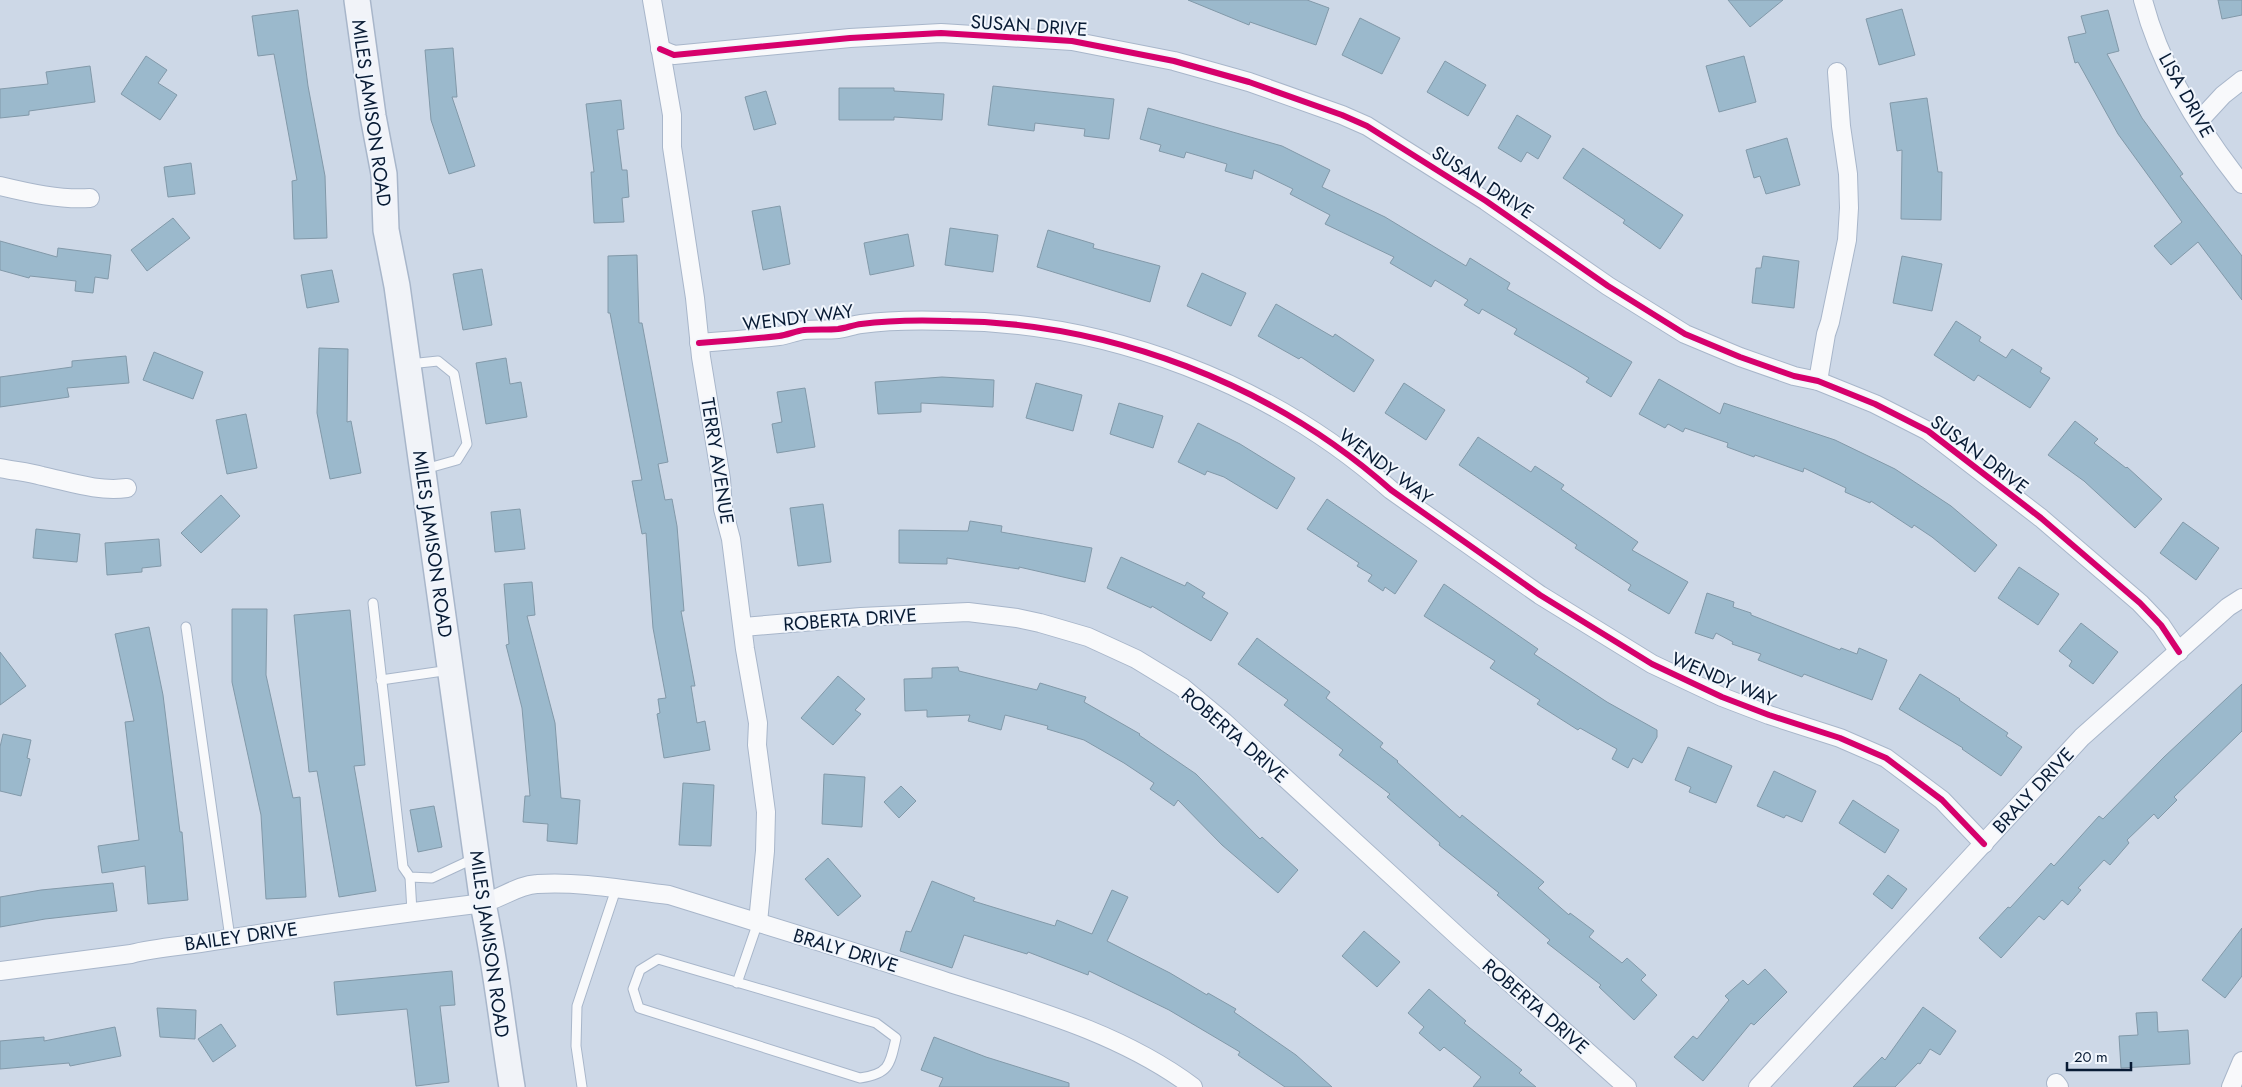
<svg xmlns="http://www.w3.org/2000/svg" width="2242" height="1087" font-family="Jost,sans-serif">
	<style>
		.building { fill: #9bb9cc; stroke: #8299a9 }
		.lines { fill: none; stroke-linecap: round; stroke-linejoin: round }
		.service-casing { stroke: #a8b6ca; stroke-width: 11 }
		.minor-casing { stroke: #a8b6ca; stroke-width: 20 }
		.secondary-casing { stroke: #a8b6ca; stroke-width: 28 }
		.service { stroke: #f8f9fb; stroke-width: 9 }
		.minor { stroke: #f8f9fb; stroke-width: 18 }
		.secondary { stroke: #f1f3f8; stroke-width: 25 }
		.cycleway-casing { stroke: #f1f6fd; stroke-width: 9 }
		.cycleway { stroke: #d6006c; stroke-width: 6 }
		.labels { text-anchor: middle; stroke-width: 4; stroke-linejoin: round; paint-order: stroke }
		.street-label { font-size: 19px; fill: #081b34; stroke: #f1f6fd }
	</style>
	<rect width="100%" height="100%" fill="#cdd8e7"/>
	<g class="building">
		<path d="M1188,0H1307L1329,8L1316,45L1250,22L1249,25Z"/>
		<path d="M1728,0H1783L1750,27Z"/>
		<path d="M2218,0H2242V15L2222,19Z"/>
		<path d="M1902,9L1915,55L1879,65L1866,19Z"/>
		<path d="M298,10L308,86L325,176L327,238L294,239L292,181L297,180L274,54L258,56L252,16Z"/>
		<path d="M2108,10L2119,51L2107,54L2142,118L2183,174L2180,176L2242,256V300L2198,242L2171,265L2154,246L2182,222L2118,134L2078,62L2075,63L2068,37L2086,33L2081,16Z"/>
		<path d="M1360,18L1400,38L1382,74L1342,55Z"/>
		<path d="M453,48L457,97H452L475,166L449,174L431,120L425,50Z"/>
		<path d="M146,56L167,70L158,83L177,95L160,120L121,94Z"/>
		<path d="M1744,56L1756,102L1719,112L1706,66Z"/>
		<path d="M1445,61L1486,85L1468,116L1427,92Z"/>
		<path d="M90,66L95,102L29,111V115L0,118V89L48,84L46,72Z"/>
		<path d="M993,86L1114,99L1109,139L1084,136L1085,129L1035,123L1034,131L988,125Z"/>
		<path d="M839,88H894V91L944,94L942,120L894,117V120H839Z"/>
		<path d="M766,91L776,124L754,130L745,97Z"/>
		<path d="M1927,98L1938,172H1942L1941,220L1901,219L1902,150L1897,151L1890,103Z"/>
		<path d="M621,100L624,129L617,130L622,170H627L629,197L622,198L624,222L594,223L591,172H594L586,104Z"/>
		<path d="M1148,108L1282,146L1330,170L1322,187L1385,217L1466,266L1470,258L1510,283L1507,289L1632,362L1611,397L1586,382L1589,378L1573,368L1514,334L1517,329L1482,309L1479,314L1464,305L1468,300L1435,280L1431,287L1390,263L1394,257L1325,224L1330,215L1290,194L1293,189L1254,170L1252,179L1225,171L1227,164L1186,152L1184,158L1159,151L1161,145L1140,139Z"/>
		<path d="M1517,115L1551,136L1538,159L1527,152L1521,162L1498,148Z"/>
		<path d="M1787,138L1800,185L1766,194L1760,176L1754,178L1746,150Z"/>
		<path d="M1583,148L1683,215L1660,249L1623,223L1625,220L1563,178Z"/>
		<path d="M191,163L195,194L168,197L164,167Z"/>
		<path d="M780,206L790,264L763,270L752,211Z"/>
		<path d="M173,218L190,238L147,271L131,250Z"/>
		<path d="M950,228L998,235L993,272L945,265Z"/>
		<path d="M1048,230L1094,244L1093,248L1160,266L1150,302L1037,267Z"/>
		<path d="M908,234L914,266L870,275L864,243Z"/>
		<path d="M0,241L57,257L58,248L111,255L108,279L95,277L93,293L75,291L76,281L30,276L29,278L0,270Z"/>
		<path d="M637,255L639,323H642L668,462L658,464L665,500L672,499L677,526L684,611H681L695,686H691L697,723L705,721L710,750L664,758L657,714L660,713L658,699L666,698L653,628L646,533L642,534L632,481L642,480L610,313H608V256Z"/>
		<path d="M1763,256L1799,261L1794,308L1752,303L1756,268H1761Z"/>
		<path d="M1902,256L1942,264L1932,311L1893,303Z"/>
		<path d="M482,269L492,325L463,330L453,274Z"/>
		<path d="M332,270L339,302L307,308L301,275Z"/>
		<path d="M1202,273L1246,293L1231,326L1187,306Z"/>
		<path d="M1276,304L1333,337L1335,334L1374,360L1354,392L1301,357L1299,359L1258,336Z"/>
		<path d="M1956,321L1981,337L1979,341L2006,358L2012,349L2042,368L2040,372L2050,378L2030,408L1978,375L1974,381L1934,355Z"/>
		<path d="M319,348L348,349L347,422L351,421L361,473L330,479L317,413Z"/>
		<path d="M154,352L203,372L193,399L143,380Z"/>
		<path d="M126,356L129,383L67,388L69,397L0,407V377L72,367V361Z"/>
		<path d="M506,358L510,384L521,382L527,417L486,424L476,363Z"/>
		<path d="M942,377L994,380L993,407L921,403V412L878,414L875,382Z"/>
		<path d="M1659,379L1720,414L1724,403L1835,440L1895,469L1951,506L1997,545L1975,572L1932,537L1914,525L1912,528L1871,501L1870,503L1845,492L1846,488L1804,468L1803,472L1755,455L1754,457L1727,447L1728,443L1685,428L1683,432L1668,424L1665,428L1639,414Z"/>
		<path d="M1036,383L1082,395L1073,431L1026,418Z"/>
		<path d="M1404,383L1445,410L1426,440L1385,413Z"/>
		<path d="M805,388L815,447L777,453L772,424L782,422L777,392Z"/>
		<path d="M1119,403L1163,416L1153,448L1110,434Z"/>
		<path d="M246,414L257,468L227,474L216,420Z"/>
		<path d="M2075,421L2098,439L2094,443L2126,468L2127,467L2162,499L2135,528L2084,481L2048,455Z"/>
		<path d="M1198,423L1240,444L1295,478L1277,509L1224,477L1207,471L1205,475L1178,462Z"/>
		<path d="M1478,437L1531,472L1535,466L1564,485L1561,489L1638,542L1632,550L1688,582L1669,614L1628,590L1631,585L1575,548L1577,545L1459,465Z"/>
		<path d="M221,495L240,516L201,553L181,533Z"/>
		<path d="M1327,499L1417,561L1395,594L1385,587L1383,591L1368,581L1372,575L1357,566L1359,563L1307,529Z"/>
		<path d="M823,504L831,562L798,566L790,508Z"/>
		<path d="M520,509L525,549L495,552L491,512Z"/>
		<path d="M970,521L1002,526L1001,532L1092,548L1085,582L1019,567V569L947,558V564L899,563V530L968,531Z"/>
		<path d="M2183,522L2219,548L2196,580L2160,553Z"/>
		<path d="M36,529L80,534L77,562L33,558Z"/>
		<path d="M159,539L161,566L142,568V572L107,575L105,543Z"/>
		<path d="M1121,557L1185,586L1187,582L1205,593L1202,597L1228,613L1211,641L1152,606L1151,608L1107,588Z"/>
		<path d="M2019,567L2059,594L2038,625L1998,598Z"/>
		<path d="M532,582L535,615L527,616L555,723L561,798L580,800L577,844L547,841L548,824L523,822L525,796H530L522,708L506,645L509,644L504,584Z"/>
		<path d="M1444,584L1538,649L1534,654L1607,702L1657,730V737L1642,763L1633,758L1628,768L1612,759L1617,749L1580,728L1578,730L1537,704L1540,700L1490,668L1495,661L1424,616Z"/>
		<path d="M1707,593L1734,602L1733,607L1751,613V615L1840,650L1841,648L1857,654L1859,648L1887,660L1872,700L1804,674L1802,677L1758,660L1761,654L1732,644L1733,642L1716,633L1713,639L1695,633Z"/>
		<path d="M232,609H267L266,675L293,798L300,797L306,897L266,899L261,815L232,682Z"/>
		<path d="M350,610L365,765L354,766L376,891L339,897L317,771L309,772L294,615Z"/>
		<path d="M2081,623L2118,652L2093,684L2069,666L2072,661L2059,651Z"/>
		<path d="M149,627L163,695L180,832H182L188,900L148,904L145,866L102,873L98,846L139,840L125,722L134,721L115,634Z"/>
		<path d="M1257,638L1330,692L1326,698L1383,743L1380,747L1398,761L1397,762L1460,818L1462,815L1544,882L1538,888L1569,915L1570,913L1594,931L1589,937L1622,963L1627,958L1646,975L1641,980L1657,995L1634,1020L1599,987L1601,985L1547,943L1550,940L1497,895L1499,893L1439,845L1440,843L1387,797L1390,794L1339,755L1343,750L1284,705L1288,700L1238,664Z"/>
		<path d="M0,652L26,686L0,705Z"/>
		<path d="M958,667L959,671L1037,690L1040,683L1086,697L1084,702L1140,734L1139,735L1196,774L1260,839L1262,837L1298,870L1278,893L1222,845L1178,800L1174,806L1150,789L1154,783L1124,763L1084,740L1047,729L1048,726L1005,715L1001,730L968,721L970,715L927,717V710L905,711L904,679L932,678V668Z"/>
		<path d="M1920,674L1960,699L1959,700L2008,733L2006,736L2022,747L2001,776L1962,749L1963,748L1899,709Z"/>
		<path d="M838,676L865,699L855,710L861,714L833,745L801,718Z"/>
		<path d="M2242,684V731L2174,797L2177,800L2158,819L2154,814L2127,840L2129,843L2110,865L2104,860L2078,888L2081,890L2068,905L2062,900L2044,920L2039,916L2001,958L1979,938L2008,907L2010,908L2051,863L2054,866L2099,816L2103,819L2164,757Z"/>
		<path d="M3,734L31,740L27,758L30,759L21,796L0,791V747Z"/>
		<path d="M1688,747L1732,766L1716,803L1689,792L1691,787L1675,780Z"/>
		<path d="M1774,771L1816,791L1802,822L1786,815L1784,818L1757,806Z"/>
		<path d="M824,774L865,777L862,827L822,824Z"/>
		<path d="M683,783L714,785L711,846L679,845Z"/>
		<path d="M901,786L916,801L899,818L884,802Z"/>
		<path d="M1853,800L1899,830L1885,853L1839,823Z"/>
		<path d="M434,806L442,847L418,852L410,810Z"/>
		<path d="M828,858L861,896L838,916L805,879Z"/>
		<path d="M1888,875L1907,889L1892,909L1873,894Z"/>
		<path d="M932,881L975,898L973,901L1055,926L1057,920L1092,934L1112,890L1128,897L1107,941L1170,973L1207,995L1208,993L1236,1009L1234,1012L1296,1055L1332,1087H1285L1238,1055L1240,1052L1169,1010L1089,971L1088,975L1028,952L1027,954L964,935L952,968L900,951L906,931L911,932Z"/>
		<path d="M113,883L117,911L45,919L0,927V897L41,890Z"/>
		<path d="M2242,928V976L2225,998L2202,980Z"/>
		<path d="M1364,931L1400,962L1377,987L1342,956Z"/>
		<path d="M1765,969L1787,992L1754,1025L1751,1023L1703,1081L1674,1057L1693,1036L1697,1039L1729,1000L1725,996L1743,980L1748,985Z"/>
		<path d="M452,971L455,1005L440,1006L449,1082L416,1086L407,1009L337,1015L334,982Z"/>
		<path d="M1429,989L1466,1021L1464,1023L1522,1070L1519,1073L1536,1087H1473L1481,1077L1444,1047L1440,1051L1419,1033L1424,1027L1408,1013Z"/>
		<path d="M1923,1007L1956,1031L1940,1055L1930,1049L1920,1064L1918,1063L1895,1087H1853L1882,1057L1885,1060Z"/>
		<path d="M157,1008L196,1010L195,1039L160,1037Z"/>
		<path d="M2157,1012L2158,1032L2188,1030L2190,1064L2121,1068L2119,1036L2138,1035L2136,1013Z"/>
		<path d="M221,1024L236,1046L213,1062L198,1039Z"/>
		<path d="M115,1027L121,1056L70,1066L69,1063L0,1069V1041L44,1037V1041Z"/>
		<path d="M934,1037L986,1057L1069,1083V1087H939L943,1078L921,1070Z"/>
	</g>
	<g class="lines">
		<defs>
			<g id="service">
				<path d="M409,364L438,361L454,374L467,444L457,460L425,469"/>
				<path d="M373,603L403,867L410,877L432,878L475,858"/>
				<path d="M186,627L230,938"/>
				<path d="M381,680L450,670"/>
				<path d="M410,877L412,912"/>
				<path d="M658,959L876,1023L896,1038C890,1065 889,1074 860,1078L639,1008L633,989L640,970Z"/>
				<path d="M737,983L758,922"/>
				<path d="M582,1087L576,1046L577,1006L616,889"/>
			</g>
			<g id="minor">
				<path d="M652,0L672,115V147L695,298L701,357L721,479L723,509L731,539L745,649L758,723L757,745L766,812L765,851L758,922"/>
				<path d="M2143,0C2160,66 2200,131 2242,184"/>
				<path d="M660,49L674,55L850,38L941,33L1072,41L1174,61L1249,82L1342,115L1367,126L1486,201L1608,286L1685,334L1740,357L1794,376L1818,381L1875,404L1928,431L2041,518L2140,603L2161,625L2179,652"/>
				<path d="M2199,121L2223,95L2242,80"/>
				<path d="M0,186C29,193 60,200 90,198"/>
				<path d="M699,343C726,341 752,339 779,336C787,335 796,331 804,330C816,329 827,330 838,329C846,328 853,325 861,324C890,320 922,320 951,321C1110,322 1272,384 1391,490L1540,595L1652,664L1722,697L1769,715L1840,738L1886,758L1942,800L1984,844"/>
				<path d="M1818,381L1826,334L1830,322L1847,240L1849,208L1848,174L1841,126L1837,72"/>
				<path d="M0,468C14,471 28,472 42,476C70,482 98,492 127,488"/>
				<path d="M743,627L861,617L968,612L1017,618L1040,623L1088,637L1136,659L1182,687L1224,722L1463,941L1627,1087"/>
				<path d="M0,971L131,954C158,947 186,946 214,941C301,927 388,915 476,904C498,902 515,885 537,884C580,881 626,890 669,895C762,924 855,952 947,982C1032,1009 1121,1033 1193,1087"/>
				<path d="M2056,1083L2059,1087"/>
				<path d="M1758,1087L2082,737L2228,607L2242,598"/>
				<path d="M2231,1087L2242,1061"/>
			</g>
			<path id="secondary" d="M357,0L373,116L384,174L386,230L397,286L483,904C496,964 502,1026 512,1087"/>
		</defs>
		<use href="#service" class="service-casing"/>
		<use href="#minor" class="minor-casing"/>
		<use href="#secondary" class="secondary-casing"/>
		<use href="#service" class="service"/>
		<use href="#minor" class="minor"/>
		<use href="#secondary" class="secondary"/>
		<defs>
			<g id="cycleway">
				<path d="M660,49L674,55L850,38L941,33L1072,41L1174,61L1249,82L1342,115L1367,126L1486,201L1608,286L1685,334L1740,357L1794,376L1818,381L1875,404L1928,431L2041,518L2140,603L2161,625L2179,652"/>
				<path d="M699,343C726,341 752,339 779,336C787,335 796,331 804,330C816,329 827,330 838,329C846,328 853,325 861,324C890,320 922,320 951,321C1110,322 1272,384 1391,490L1540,595L1652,664L1722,697L1769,715L1840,738L1886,758L1942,800L1984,844"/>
			</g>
		</defs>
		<use href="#cycleway" class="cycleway-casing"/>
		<use href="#cycleway" class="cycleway"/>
	</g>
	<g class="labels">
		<g class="street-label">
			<text transform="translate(1029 25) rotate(4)" y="7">SUSAN DRIVE</text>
			<text transform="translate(2187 95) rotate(61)" y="7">LISA DRIVE</text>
			<text transform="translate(372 113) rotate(82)" y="7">MILES JAMISON ROAD</text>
			<text transform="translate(1483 182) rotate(33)" y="7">SUSAN DRIVE</text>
			<text transform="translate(798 317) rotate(-7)" y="7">WENDY WAY</text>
			<text transform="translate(1980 454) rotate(37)" y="7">SUSAN DRIVE</text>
			<text transform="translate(718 461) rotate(81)" y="7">TERRY AVENUE</text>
			<text transform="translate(1386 466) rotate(37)" y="7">WENDY WAY</text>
			<text transform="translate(433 544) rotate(82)" y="7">MILES JAMISON ROAD</text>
			<text transform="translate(850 619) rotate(-4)" y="7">ROBERTA DRIVE</text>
			<text transform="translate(1724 679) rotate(23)" y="7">WENDY WAY</text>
			<text transform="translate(1235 735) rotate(41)" y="7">ROBERTA DRIVE</text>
			<text transform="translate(2033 790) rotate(-47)" y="7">BRALY DRIVE</text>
			<text transform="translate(241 936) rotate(-8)" y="7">BAILEY DRIVE</text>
			<text transform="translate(490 944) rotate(82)" y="7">MILES JAMISON ROAD</text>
			<text transform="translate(846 950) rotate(17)" y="7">BRALY DRIVE</text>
			<text transform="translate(1536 1006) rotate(41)" y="7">ROBERTA DRIVE</text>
		</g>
	</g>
	<path d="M2067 1062v8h64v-8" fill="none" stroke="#081b34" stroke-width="2.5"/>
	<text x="2074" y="1062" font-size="15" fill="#081b34" stroke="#f1f6fd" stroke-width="4" paint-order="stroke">20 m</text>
</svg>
